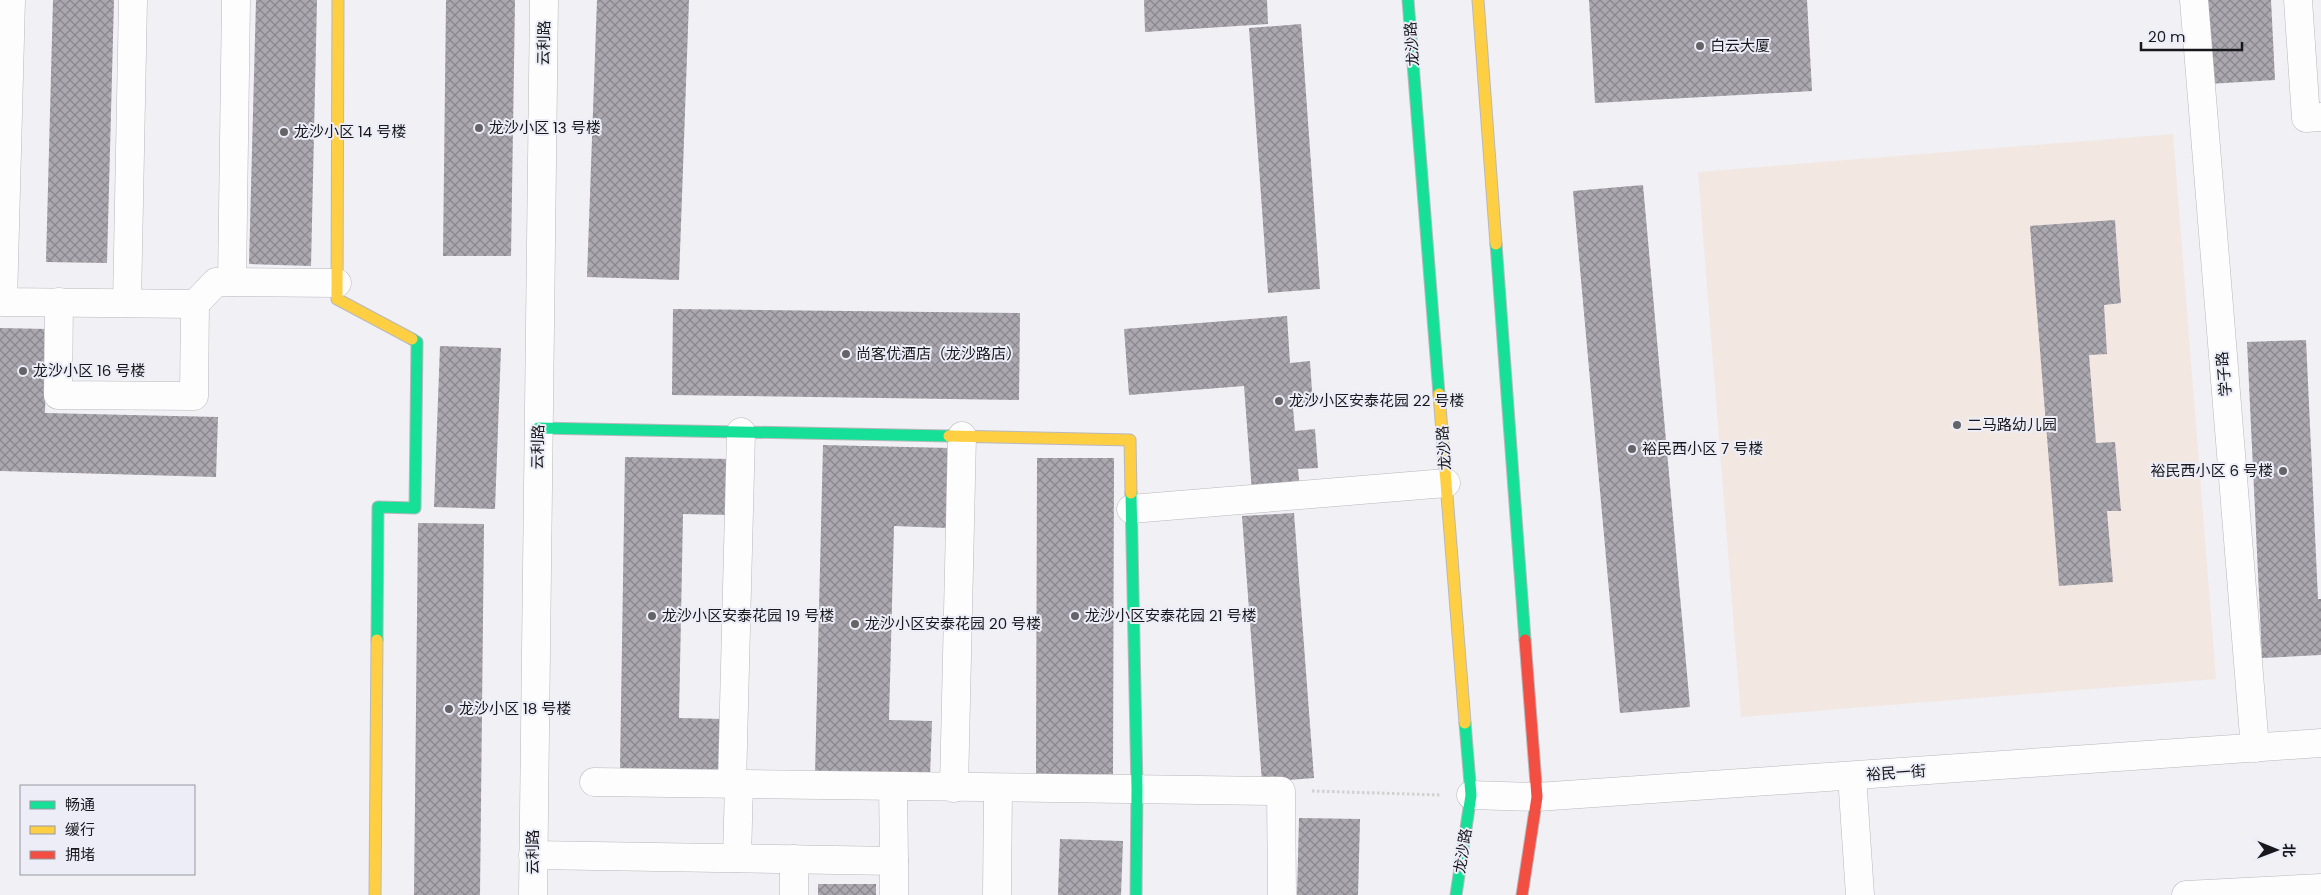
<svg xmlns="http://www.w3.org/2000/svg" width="2321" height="895" font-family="Poppins,'Noto Sans SC',sans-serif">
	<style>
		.education { fill: #f3e7e2 }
		.building { fill: url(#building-cross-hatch) }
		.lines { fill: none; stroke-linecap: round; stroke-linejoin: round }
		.street-casing { stroke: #b8b8bc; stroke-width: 29 }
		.fast-casing { stroke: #b8b8bc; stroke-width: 13 }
		.slow-casing { stroke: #b8b8bc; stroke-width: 13 }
		.jam-casing { stroke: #b8b8bc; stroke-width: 13 }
		.path { stroke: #d1d1d2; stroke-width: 3; stroke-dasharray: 2.5 2.5; stroke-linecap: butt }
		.street { stroke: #fdfdfe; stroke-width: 28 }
		.fast { stroke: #16e098; stroke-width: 11 }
		.slow { stroke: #ffcf43; stroke-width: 11 }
		.jam { stroke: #f24e42; stroke-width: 11 }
		.poi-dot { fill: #646468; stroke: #ededf8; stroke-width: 2 }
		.labels { text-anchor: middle; stroke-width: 4; stroke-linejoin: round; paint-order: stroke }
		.street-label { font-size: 15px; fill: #18181c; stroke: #ededf8 }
		.poi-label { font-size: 15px; fill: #18181c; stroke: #ededf8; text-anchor: start }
	</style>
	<defs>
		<pattern id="building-cross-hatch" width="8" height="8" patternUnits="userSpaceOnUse" patternTransform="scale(1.25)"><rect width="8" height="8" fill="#aba8b0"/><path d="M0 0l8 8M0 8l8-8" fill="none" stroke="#8a888e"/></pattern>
	</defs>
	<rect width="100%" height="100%" fill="#f0f0f5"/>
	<path class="education" d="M2173,134L2216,679L1741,717L1698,172Z"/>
	<g class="building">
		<path d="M53,0H114L107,263L46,262Z"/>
		<path d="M256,0H317L311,266L249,264Z"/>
		<path d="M446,0H515L511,256H443Z"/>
		<path d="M597,0H689L679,280L587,277Z"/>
		<path d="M1144,0H1267L1268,24L1145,32Z"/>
		<path d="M1589,0H1807L1812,91L1595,103Z"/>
		<path d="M2204,0H2271L2275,80L2208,84Z"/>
		<path d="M1301,24L1320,289L1268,293L1249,28Z"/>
		<path d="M1643,185L1690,707L1620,713L1573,191Z"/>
		<path d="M2115,220L2121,303L2104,305L2107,354L2089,355L2096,443L2115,442L2121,511H2107L2113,582L2059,586L2030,226Z"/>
		<path d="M673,309L1020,313L1019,400L672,395Z"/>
		<path d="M1287,316L1290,363L1310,361L1313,406L1293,408L1295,431L1315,429L1318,468L1298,469L1300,489L1252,492L1244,386L1129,395L1124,329Z"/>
		<path d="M0,328L47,329L45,413L218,417L216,477L0,471Z"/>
		<path d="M2306,340L2318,599H2321V655L2262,658L2247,342Z"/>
		<path d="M440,346L501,348L495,509L434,507Z"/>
		<path d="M823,445L950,448L948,528L894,526L889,720L932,721L930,777L815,774Z"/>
		<path d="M625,457L730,459L729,515L683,514L679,718L723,719L722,772L620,770Z"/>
		<path d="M1037,458H1114L1113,774H1036Z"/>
		<path d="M1294,513L1314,778L1262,782L1242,516Z"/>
		<path d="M418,523L484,524L480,895H414Z"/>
		<path d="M1299,818L1360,819L1358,895H1297Z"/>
		<path d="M1060,839L1123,841L1121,895H1058Z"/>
		<rect x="818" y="884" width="58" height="11"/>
	</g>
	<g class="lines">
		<defs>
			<g id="street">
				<path d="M11,0L3,302L195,304L216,282L337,283"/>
				<path d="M2194,0L2255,748"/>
				<path d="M2298,0L2306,118L2321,117"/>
				<path d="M232,282L236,0"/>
				<path d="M59,302L58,395L194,396L195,304"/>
				<path d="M127,303L133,0"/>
				<path d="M1131,509L1446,483"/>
				<path d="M1852,776L1860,895"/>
				<path d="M594,782L1281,791L1282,895"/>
				<path d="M732,784L741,432"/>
				<path d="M954,788L962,436"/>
				<path d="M1471,795L1537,797L2321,743"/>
				<path d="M533,855L894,861L893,786"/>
				<path d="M737,858L739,784"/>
				<path d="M533,895L544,0"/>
				<path d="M794,895V859"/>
				<path d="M894,895V861"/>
				<path d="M997,895L998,788"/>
				<path d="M2186,895L2321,888"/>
			</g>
			<g id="fast">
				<path d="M1408,0L1439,394"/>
				<path d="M1496,244L1525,640"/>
				<path d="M538,428L949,436"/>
				<path d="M1131,493L1137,789L1136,895"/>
				<path d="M377,640L378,507L415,508L417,342L412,339"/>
				<path d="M1456,895L1471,795L1465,723"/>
			</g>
			<g id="slow">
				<path d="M338,0L337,299L412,339"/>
				<path d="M1478,0L1496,244"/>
				<path d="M1439,394L1465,723"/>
				<path d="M949,436L1130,440L1131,493"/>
				<path d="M375,895L377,640"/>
			</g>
			<path id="jam" d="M1522,895L1537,797L1525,640"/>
		</defs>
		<use href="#street" class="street-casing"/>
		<use href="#fast" class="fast-casing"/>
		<use href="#slow" class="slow-casing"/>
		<use href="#jam" class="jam-casing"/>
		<path class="path" d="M1312,791L1441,795"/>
		<use href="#street" class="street"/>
		<use href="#fast" class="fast"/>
		<use href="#slow" class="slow"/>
		<use href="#jam" class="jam"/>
	</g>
	<g class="poi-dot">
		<circle cx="1700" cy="46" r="5"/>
		<circle cx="479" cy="128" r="5"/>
		<circle cx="284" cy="132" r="5"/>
		<circle cx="846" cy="354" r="5"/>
		<circle cx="23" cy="371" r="5"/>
		<circle cx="1279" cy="401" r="5"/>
		<circle cx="1957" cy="425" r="5"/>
		<circle cx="1632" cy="449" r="5"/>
		<circle cx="2283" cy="471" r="5"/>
		<circle cx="652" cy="616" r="5"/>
		<circle cx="1075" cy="616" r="5"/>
		<circle cx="855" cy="624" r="5"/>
		<circle cx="449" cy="709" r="5"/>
	</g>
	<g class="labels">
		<g class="street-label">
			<text transform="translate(544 43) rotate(-89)" y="5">云利路</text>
			<text transform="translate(1412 44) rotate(-94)" y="5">龙沙路</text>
			<text transform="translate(2224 374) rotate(-95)" y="5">学子路</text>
			<text transform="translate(538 447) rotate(-89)" y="5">云利路</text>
			<text transform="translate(1444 448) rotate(-94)" y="5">龙沙路</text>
			<text transform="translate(1896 773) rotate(-4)" y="5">裕民一街</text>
			<text transform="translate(1463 851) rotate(-81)" y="5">龙沙路</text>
			<text transform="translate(533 852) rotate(-90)" y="5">云利路</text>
		</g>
		<g class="poi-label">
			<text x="1710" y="51">白云大厦</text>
			<text x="489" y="133">龙沙小区 13 号楼</text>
			<text x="294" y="137">龙沙小区 14 号楼</text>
			<text x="856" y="359">尚客优酒店（龙沙路店）</text>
			<text x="33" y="376">龙沙小区 16 号楼</text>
			<text x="1289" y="406">龙沙小区安泰花园 22 号楼</text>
			<text x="1967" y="430">二马路幼儿园</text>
			<text x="1642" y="454">裕民西小区 7 号楼</text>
			<text x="2273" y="476" text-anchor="end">裕民西小区 6 号楼</text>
			<text x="662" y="621">龙沙小区安泰花园 19 号楼</text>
			<text x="1085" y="621">龙沙小区安泰花园 21 号楼</text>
			<text x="865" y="629">龙沙小区安泰花园 20 号楼</text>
			<text x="459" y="714">龙沙小区 18 号楼</text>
		</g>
	</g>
	<rect x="20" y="785" width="175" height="90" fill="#ededf8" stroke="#9898a0"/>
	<rect x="30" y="801" width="25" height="8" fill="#16e098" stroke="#9898a0"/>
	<text x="65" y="810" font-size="15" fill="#18181c">畅通</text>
	<rect x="30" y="826" width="25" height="8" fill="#ffcf43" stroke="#9898a0"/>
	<text x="65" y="835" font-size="15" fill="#18181c">缓行</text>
	<rect x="30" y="851" width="25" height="8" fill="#f24e42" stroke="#9898a0"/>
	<text x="65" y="860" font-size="15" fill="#18181c">拥堵</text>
	<g transform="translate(2276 850) rotate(91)" stroke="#ededf8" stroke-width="4" paint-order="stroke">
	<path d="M0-4L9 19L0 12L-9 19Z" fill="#18181c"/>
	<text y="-8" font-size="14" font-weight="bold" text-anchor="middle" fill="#18181c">北</text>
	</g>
	<path d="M2141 42v8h101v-8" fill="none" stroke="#18181c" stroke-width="2.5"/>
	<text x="2148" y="42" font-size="15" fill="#18181c" stroke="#ededf8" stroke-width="4" paint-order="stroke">20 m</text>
</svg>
